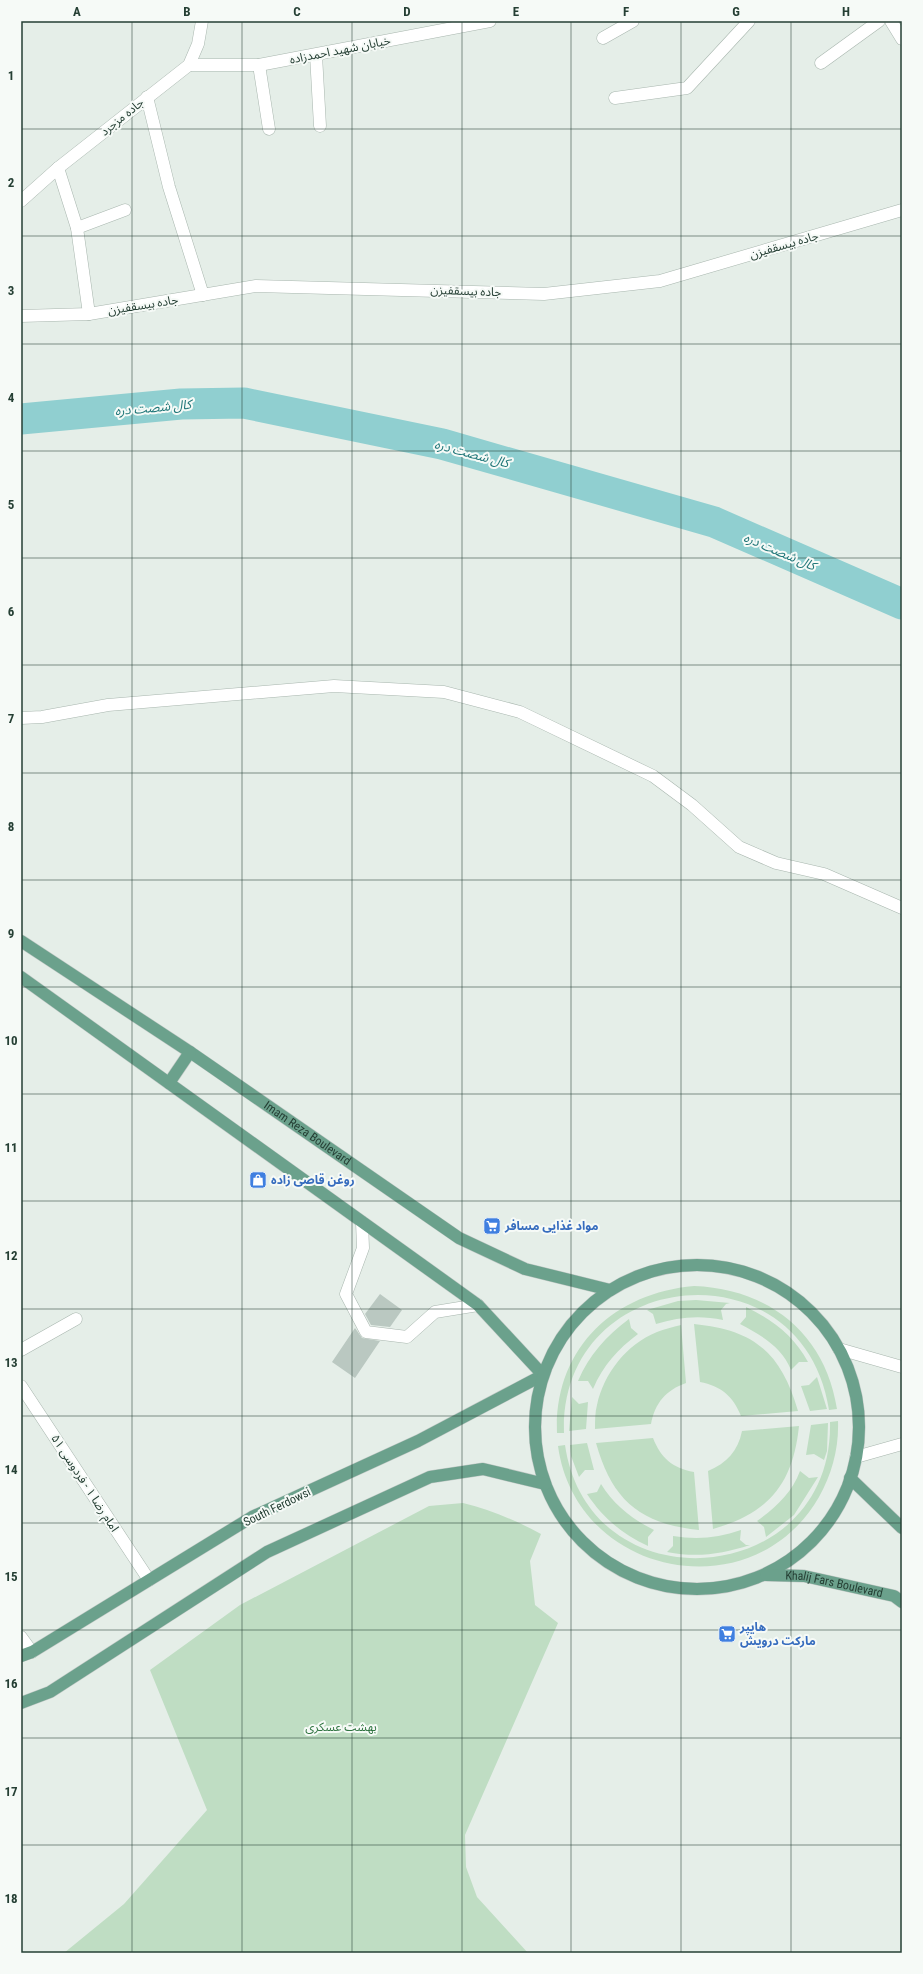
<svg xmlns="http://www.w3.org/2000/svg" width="923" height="1974" font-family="'Roboto Condensed','Noto Sans Arabic',sans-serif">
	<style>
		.green { fill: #bfddc3 }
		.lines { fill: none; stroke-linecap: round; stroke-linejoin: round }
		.river { stroke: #90cfd0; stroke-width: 31 }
		.building { fill: #bac8c1 }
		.minor-casing { stroke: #a8b6ae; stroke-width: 13 }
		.major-casing { stroke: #c2c9c6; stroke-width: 13 }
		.minor { stroke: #fff; stroke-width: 12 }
		.major { stroke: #6ba18c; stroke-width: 12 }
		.grid { fill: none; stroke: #253f34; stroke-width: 1; stroke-opacity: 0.55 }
		.labels { text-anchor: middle; stroke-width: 4; stroke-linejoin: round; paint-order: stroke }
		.street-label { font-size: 12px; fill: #253f34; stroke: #f6faf7 }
		.shop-label { font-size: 12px; font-weight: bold; fill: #366cbe; stroke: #f6faf7; text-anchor: start }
		.park-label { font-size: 12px; fill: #307441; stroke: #f6faf7 }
		.water-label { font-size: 13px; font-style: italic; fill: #217779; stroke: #f6faf7 }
		.neatline { fill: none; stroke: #253f34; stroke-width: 1.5 }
		.grid-label { font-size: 13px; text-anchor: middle; font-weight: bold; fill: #253f34 }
	</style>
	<rect width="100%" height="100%" fill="#e5eee8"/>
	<g class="green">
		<path d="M694,1286C769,1289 825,1333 837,1409L829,1410C803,1242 559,1265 564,1433H557C554,1349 613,1293 694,1286Z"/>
		<path d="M696,1300L730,1303L726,1304L721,1310L723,1320C700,1315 678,1317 656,1324L653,1314L647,1310L678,1301Z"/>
		<path d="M746,1307C773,1320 794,1336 808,1362H799L791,1370C782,1347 761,1335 740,1324L746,1317Z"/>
		<path d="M629,1319L631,1328L638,1334C618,1349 603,1365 593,1389L588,1381H578C589,1355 606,1336 629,1319Z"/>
		<path d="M694,1324C755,1330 781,1353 798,1411L741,1416C733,1396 721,1386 700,1382Z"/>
		<path d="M681,1325L686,1383C666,1390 655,1403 651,1424L595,1429C595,1421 595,1412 597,1405C604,1373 627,1344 657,1332C664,1329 673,1327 681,1325Z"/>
		<path d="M817,1377L827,1409L810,1411L801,1386L809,1385Z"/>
		<path d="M572,1397L579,1404L588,1402L586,1429L569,1431Z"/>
		<path d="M838,1421C839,1448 832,1474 819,1497C753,1612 576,1577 558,1446L565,1445C589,1609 834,1589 830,1422Z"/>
		<path d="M828,1423L827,1451L824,1460L814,1454L806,1455L811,1425Z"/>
		<path d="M799,1426C793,1484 769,1513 713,1529L708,1471C727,1463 738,1451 742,1431Z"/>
		<path d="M653,1438C661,1458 672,1468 694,1472L699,1530C640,1524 612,1500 596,1443Z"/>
		<path d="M587,1443L594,1470H585L579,1477L571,1456L570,1445Z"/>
		<path d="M800,1471L809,1478L818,1477L794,1515L766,1537L764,1527L757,1521C775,1508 792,1493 800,1471Z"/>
		<path d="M601,1484C614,1505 632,1519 654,1530L648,1537V1546C622,1534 603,1518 587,1494L597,1492Z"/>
		<path d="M463,1503C491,1510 515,1520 541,1534L530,1561L535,1605L558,1623L465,1835L466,1867L477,1897L528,1953H64L124,1904L207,1810L150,1670L240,1605L429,1506Z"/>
		<path d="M741,1530L740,1540L746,1545H750C722,1554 697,1558 667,1552L673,1546V1536C697,1540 718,1538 741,1530Z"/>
	</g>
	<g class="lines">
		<path class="river" d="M21,419L181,404L244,403L442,444L714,522L902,604"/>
	</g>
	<g class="building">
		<path d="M380,1294L402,1310L390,1327L371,1325L365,1314Z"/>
		<path d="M355,1328L362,1338L380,1341L355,1378L332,1362Z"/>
	</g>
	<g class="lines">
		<defs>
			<g id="minor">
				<path d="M891,21L902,39"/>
				<path d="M603,38L633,21"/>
				<path d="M316,55L320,126"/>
				<path d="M821,63L879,21"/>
				<path d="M189,65H259L490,21"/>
				<path d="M259,65L269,129"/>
				<path d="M147,97L169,187L203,295"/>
				<path d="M615,98L687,88L749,21"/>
				<path d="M58,168L77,228L89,314"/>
				<path d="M21,201L58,168L189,65L198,44L202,21"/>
				<path d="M77,228L125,210"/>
				<path d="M21,316L89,314L256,286L544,294L660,281L902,210"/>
				<path d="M21,718L42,717L108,705L334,686L444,692L520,712L653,776L692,805L739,847L776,863L824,874L902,908"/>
				<path d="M362,1222L363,1248L346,1294L366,1332L407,1337L435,1312L478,1305"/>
				<path d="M839,1349L902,1367"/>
				<path d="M21,1350L76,1319"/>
				<path d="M21,1386L149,1580"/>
				<path d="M856,1457L902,1444"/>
				<path d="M21,1637L32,1652"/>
			</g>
			<g id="major">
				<path id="s1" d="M21,941L190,1052L459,1238L525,1269L610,1290"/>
				<path d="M21,977L478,1305L543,1375L418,1441L252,1517L32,1652L21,1656"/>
				<path d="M169,1083L190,1052"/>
				<circle cx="697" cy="1427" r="162"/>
				<path d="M850,1478L902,1528"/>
				<path id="s2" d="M766,1575L804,1576L894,1596L902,1602"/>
				<path d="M21,1703L50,1692L267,1552L430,1477L483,1469L545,1484"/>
			</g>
		</defs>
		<use href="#minor" class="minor-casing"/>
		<use href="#major" class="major-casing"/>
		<use href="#minor" class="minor"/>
		<use href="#major" class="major"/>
	</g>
	<path class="grid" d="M132,21V1953M242,21V1953M352,21V1953M462,21V1953M571,21V1953M681,21V1953M791,21V1953M21,129H902M21,236H902M21,344H902M21,451H902M21,558H902M21,665H902M21,773H902M21,880H902M21,987H902M21,1094H902M21,1201H902M21,1309H902M21,1416H902M21,1523H902M21,1630H902M21,1738H902M21,1845H902"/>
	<defs>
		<symbol id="shop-square" viewBox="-11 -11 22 22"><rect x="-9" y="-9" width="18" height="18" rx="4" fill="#3f7fe0" stroke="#f6faf7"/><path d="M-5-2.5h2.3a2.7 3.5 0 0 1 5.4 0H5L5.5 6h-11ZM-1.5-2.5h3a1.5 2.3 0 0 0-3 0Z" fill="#fff"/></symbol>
		<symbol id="supermarket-square" viewBox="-11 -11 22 22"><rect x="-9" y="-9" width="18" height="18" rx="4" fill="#3f7fe0" stroke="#f6faf7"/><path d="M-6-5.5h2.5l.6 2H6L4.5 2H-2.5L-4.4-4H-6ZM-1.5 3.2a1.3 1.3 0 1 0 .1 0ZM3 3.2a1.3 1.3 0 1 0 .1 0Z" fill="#fff"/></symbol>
	</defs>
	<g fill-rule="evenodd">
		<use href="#shop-square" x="248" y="1170" width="20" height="20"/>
		<use href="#supermarket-square" x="482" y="1216" width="20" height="20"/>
		<use href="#supermarket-square" x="717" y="1624" width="20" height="20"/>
	</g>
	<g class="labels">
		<g class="street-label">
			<text transform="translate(340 50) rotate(-11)" y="4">خیابان شهید احمدزاده</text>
			<text transform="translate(122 117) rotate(-39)" y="4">جاده مزجرد</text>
			<text transform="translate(784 245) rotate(-16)" y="4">جاده بیسقفیزن</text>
			<text transform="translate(466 291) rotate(2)" y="4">جاده بیسقفیزن</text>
			<text transform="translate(143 305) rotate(-9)" y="4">جاده بیسقفیزن</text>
			<text dy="4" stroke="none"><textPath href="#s1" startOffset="345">Imam Reza Boulevard</textPath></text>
			<text transform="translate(85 1483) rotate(57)" y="4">امام رضا ۱ - فردوسی ۵۱</text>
			<text transform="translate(277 1507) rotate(-26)" y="4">South Ferdowsi</text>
			<text dy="4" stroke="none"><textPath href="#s2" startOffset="69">Khalij Fars Boulevard</textPath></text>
		</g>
		<g class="shop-label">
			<text x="271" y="1184">روغن قاصی زاده</text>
			<text x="505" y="1230">مواد غذایی مسافر</text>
			<text x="740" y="1631">هایپر<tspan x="740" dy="14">مارکت درویش</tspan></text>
		</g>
		<g class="park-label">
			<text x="341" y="1731">بهشت عسکری</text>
		</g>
		<g class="water-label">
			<text transform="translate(153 407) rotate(-5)" y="5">کال شصت دره</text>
			<text transform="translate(472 453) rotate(15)" y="5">کال شصت دره</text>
			<text transform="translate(780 551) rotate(23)" y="5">کال شصت دره</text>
		</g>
	</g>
	<rect width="923" height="1974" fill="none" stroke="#f6faf7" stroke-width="44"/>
	<rect x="22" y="22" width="879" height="1930" class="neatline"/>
	<g class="grid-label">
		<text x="77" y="16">A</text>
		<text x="187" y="16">B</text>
		<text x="297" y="16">C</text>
		<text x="407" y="16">D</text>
		<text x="516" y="16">E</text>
		<text x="626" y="16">F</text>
		<text x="736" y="16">G</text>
		<text x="846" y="16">H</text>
		<text x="11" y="80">1</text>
		<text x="11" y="187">2</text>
		<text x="11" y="295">3</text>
		<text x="11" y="402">4</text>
		<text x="11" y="509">5</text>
		<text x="11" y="616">6</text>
		<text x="11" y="723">7</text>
		<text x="11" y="831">8</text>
		<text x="11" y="938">9</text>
		<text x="11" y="1045">10</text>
		<text x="11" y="1152">11</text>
		<text x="11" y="1260">12</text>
		<text x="11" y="1367">13</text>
		<text x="11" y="1474">14</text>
		<text x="11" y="1581">15</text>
		<text x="11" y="1688">16</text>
		<text x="11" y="1796">17</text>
		<text x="11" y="1903">18</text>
	</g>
</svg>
